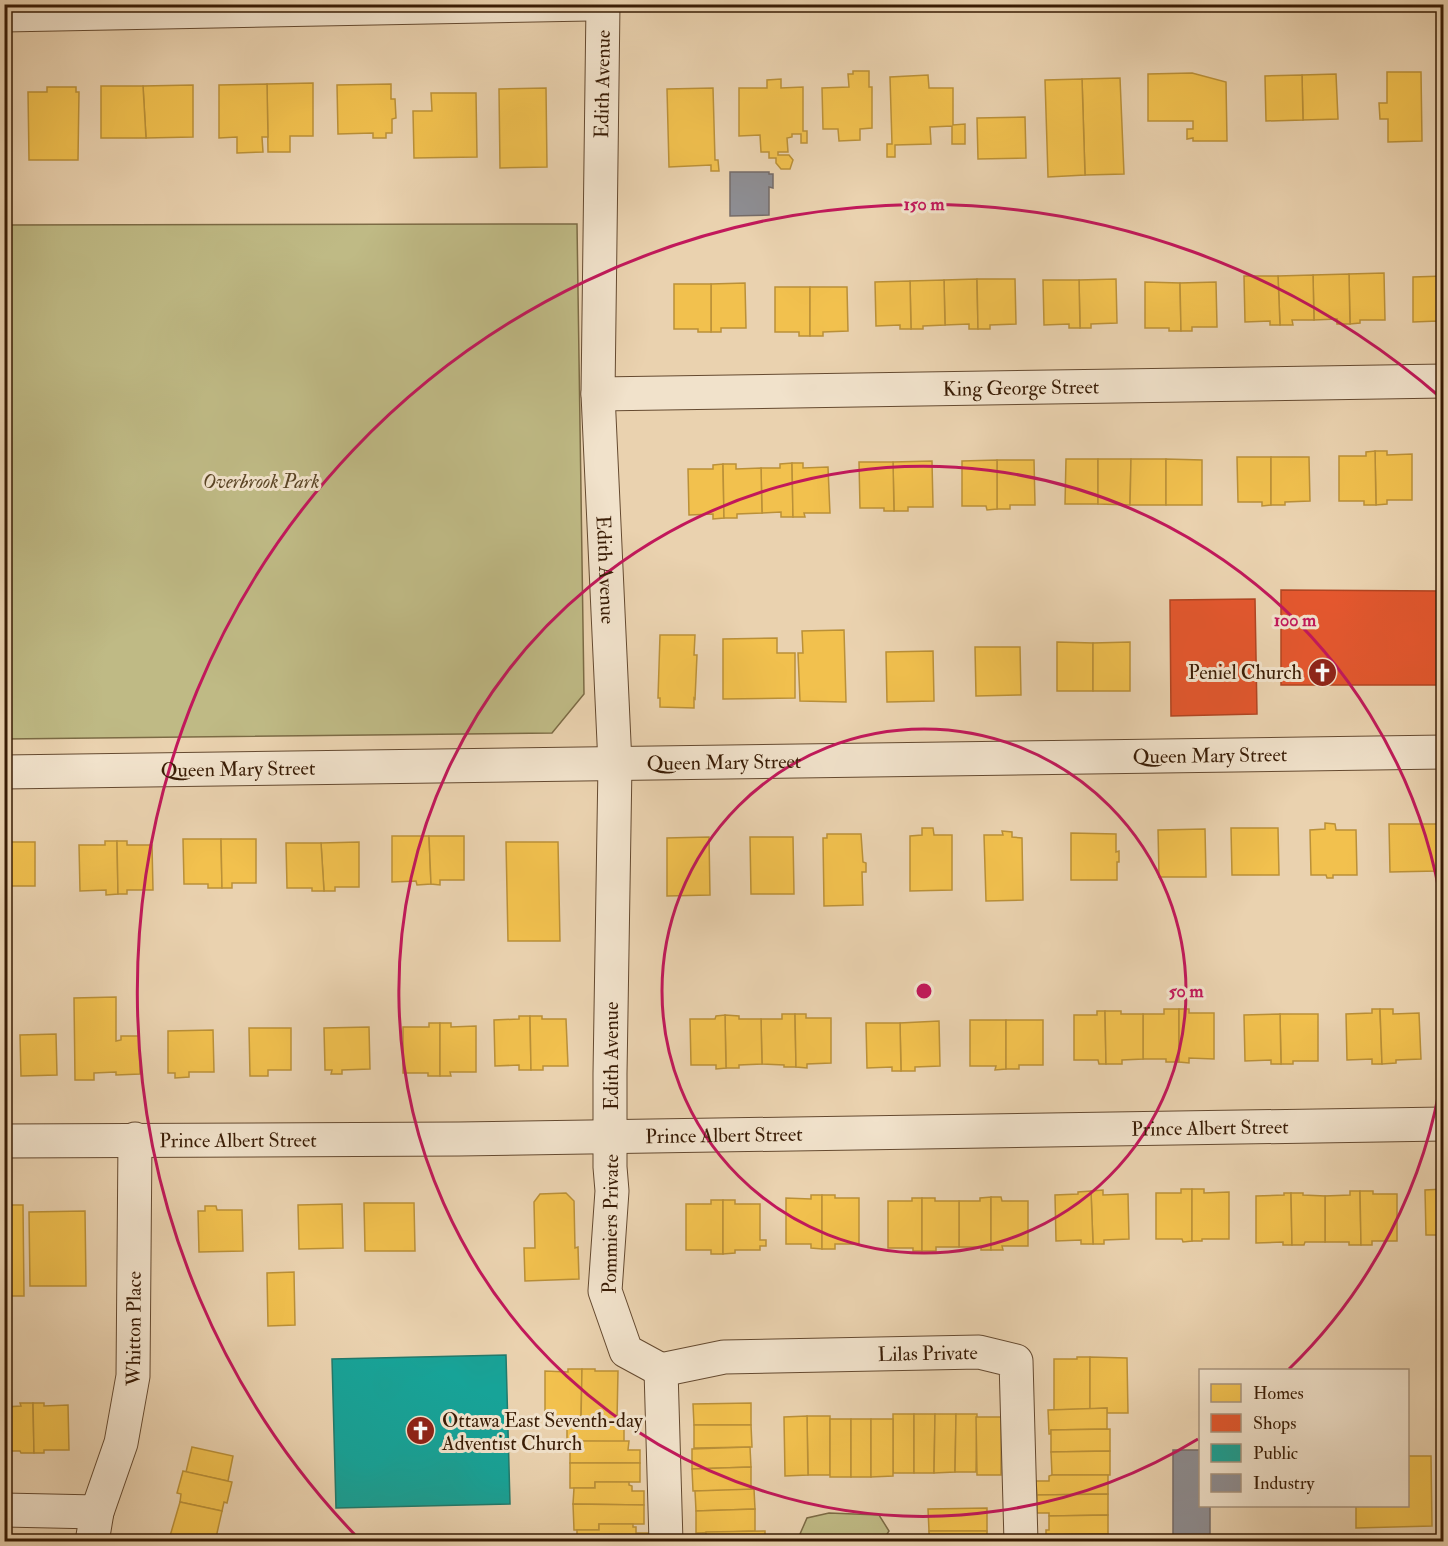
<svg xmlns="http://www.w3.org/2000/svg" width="1448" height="1546" font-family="'IM FELL Double Pica',serif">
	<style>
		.green { fill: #bfba85; stroke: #7c6b45; stroke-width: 1.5 }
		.homes { fill: #f2c14e; stroke: #ba9038; stroke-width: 1.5 }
		.shops { fill: #e4572e; stroke: #b14522; stroke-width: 1.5 }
		.public { fill: #17a398; stroke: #217a6c; stroke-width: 1.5 }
		.industry { fill: #8d8d92; stroke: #746b68; stroke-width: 1.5 }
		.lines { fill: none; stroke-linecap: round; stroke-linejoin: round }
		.minor-casing { stroke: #654a30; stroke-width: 35 }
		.minor { stroke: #f1e2cb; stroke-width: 33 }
		.ring { fill: none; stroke: #c2185b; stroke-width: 3 }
		.labels { text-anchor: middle; stroke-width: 6; stroke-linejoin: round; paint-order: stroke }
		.street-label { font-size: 20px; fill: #391c05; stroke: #f1e2cb }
		.park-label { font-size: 20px; font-style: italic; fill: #5a4425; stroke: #f1e2cb }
		.poi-label { font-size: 20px; fill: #391c05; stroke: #f1e2cb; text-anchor: end }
		.centre { fill: #c2185b; stroke: #f1e2cb; stroke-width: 3 }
		.ring-label { font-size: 18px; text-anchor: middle; font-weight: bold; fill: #c2185b; stroke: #f1e2cb; stroke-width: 6; stroke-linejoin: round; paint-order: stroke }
	</style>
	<rect width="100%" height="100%" fill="#ead2af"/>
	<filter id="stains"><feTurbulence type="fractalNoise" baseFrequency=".00333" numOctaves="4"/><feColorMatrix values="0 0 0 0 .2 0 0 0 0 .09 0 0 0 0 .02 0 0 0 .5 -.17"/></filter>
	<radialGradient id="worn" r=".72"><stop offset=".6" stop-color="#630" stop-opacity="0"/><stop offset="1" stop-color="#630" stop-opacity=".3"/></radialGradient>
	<g class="green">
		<path d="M577,224L584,694L552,733L5,739V225Z"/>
		<path d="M829,1513L879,1515L889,1531L882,1542L813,1541L800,1534L807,1518Z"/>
	</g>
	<g class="homes">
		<path d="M853,71H869V87H872V128L860,129V140L839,141L838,129H823L822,88L849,87L848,74H853Z"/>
		<path d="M1387,72H1421L1422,141L1388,142V119H1380L1379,103H1387Z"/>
		<path d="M1192,73L1226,82L1227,141H1193V138L1187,139V129H1193V121H1148V74Z"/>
		<path d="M1336,74L1338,119L1303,120L1302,75Z"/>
		<path d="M928,75L929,88H953V125L965,124V144H952V126L930,127L931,144L895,145V157H887V144H892L890,77Z"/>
		<path d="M1302,75L1303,120L1266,121L1265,76Z"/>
		<path d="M1120,78L1124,174L1085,175L1082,79Z"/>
		<path d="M781,79V88L803,87V131H807V143H801V134H792V137L787,138L788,152H778V155H789L793,160L790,169H781L776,163V158H769V152H761L760,135L739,136V88H767V80Z"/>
		<path d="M1082,79L1085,175L1048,177L1045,80Z"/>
		<path d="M313,83V136H290V152H268L267,84Z"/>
		<path d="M267,84L268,137H262L263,152L237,153V137L219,138V85Z"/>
		<path d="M391,84V99H395L396,118L392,119V133H386V138H373V133L338,134L337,85Z"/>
		<path d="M193,85V137L146,138L143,86Z"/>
		<path d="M101,86H143L146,138H101Z"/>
		<path d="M47,87H76V92H79L78,160H29L28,92H47Z"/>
		<path d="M546,88L547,167L500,168L499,89Z"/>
		<path d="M713,88L715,160H718L719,171H711V165L669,167L667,89Z"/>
		<path d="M431,93H476L477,157L414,158L413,111H432Z"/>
		<path d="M1025,117L1026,158L978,159L977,118Z"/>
		<path d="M1384,273L1385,320H1360V323L1350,324L1349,274Z"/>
		<path d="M1349,274L1350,324H1337V319L1314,320L1313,275Z"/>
		<path d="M1313,275L1314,320H1292L1293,325H1280L1278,276Z"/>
		<path d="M1244,276H1278L1280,325H1270V321L1245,322Z"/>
		<path d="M1444,276V326H1438V321L1413,322V277Z"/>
		<path d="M977,279L978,329H969V324L945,325L944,280Z"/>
		<path d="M977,279H1015L1016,324L990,325V329H978Z"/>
		<path d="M1116,279L1117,323L1091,324V328H1080L1079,280Z"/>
		<path d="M944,280L945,325L923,326V329H911L910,281Z"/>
		<path d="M1043,280H1079L1080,328H1069V324L1044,325Z"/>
		<path d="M910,281L911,329H900V325L876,326L875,282Z"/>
		<path d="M1145,282L1180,283L1181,331H1169V328H1145Z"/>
		<path d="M1216,282L1217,327H1192V331H1181L1180,283Z"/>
		<path d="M745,283L746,328H721V332H711V284Z"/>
		<path d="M674,284H711V332H698V329H674Z"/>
		<path d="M775,287H810V336H799V332H775Z"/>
		<path d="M810,287H847L848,331L823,332V336H810Z"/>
		<path d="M1375,451H1387V455L1412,454V500H1387V504L1376,505Z"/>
		<path d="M1375,451L1376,505H1364V501H1339V456H1366V452Z"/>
		<path d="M1237,457H1271V505L1262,506V502H1238Z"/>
		<path d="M1271,457H1309L1310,501L1285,502V505H1271Z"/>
		<path d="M1066,459H1098V504H1065Z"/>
		<path d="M1098,459H1131L1130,505L1098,504Z"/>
		<path d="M1131,459H1166V505H1130Z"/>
		<path d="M1166,459L1202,460V505H1166Z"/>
		<path d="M997,460H1034L1035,505H1010V509H997Z"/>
		<path d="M997,460V509L987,510L986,506H962V461Z"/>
		<path d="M932,461L933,507H908V511H894L893,462Z"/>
		<path d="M859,462H893L894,511H884V508H860Z"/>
		<path d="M792,463L793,517H781V512L762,513L761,468H780V464Z"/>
		<path d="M792,463H803V468L828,467L830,513H804L805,517H793Z"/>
		<path d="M723,464L724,518L713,519V514L689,515L688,469H713V465Z"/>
		<path d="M723,464H736V469L761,468L762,513L737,514V518H724Z"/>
		<path d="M844,630L846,702L800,701L798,653H803L802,631Z"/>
		<path d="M660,635H695L694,655H697L695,699L694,698V708L660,707V698H658Z"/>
		<path d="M777,638V653H795V698L723,699V639Z"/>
		<path d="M1057,642L1093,643V691H1057Z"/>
		<path d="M1130,642V691H1093V643Z"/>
		<path d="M975,647H1020L1021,695L976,696Z"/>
		<path d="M933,651L934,701L887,702L886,652Z"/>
		<path d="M1325,823L1335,824L1336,830H1356L1357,875H1333V878H1327L1326,875H1311L1310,830L1325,829Z"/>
		<path d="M1389,824H1438V871L1390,872Z"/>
		<path d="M922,828H933L934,835H952V890L910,891V836L922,835Z"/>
		<path d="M1231,828H1278L1279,875H1232Z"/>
		<path d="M1205,829L1206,877H1159L1158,830Z"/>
		<path d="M1002,831L1012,832V837L1022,838L1023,900L986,901L984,835H1003Z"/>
		<path d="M1071,833L1116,834V852L1119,851V862H1117V880H1071Z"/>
		<path d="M827,834H861L863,862L866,863V872H862L863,905L824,906L823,838H827Z"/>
		<path d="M392,836H429L431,884L417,885L416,881L392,882Z"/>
		<path d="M429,836H464V880H440V885L431,884Z"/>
		<path d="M709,837L710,895L667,896V838Z"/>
		<path d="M750,837H793L794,894H751Z"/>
		<path d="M183,839H221L222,888H208V884H184Z"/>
		<path d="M221,839H256V883H232V888H222Z"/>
		<path d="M105,841H117L118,894L106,895V890L80,891L79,845H105Z"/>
		<path d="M117,841H127V845H152L153,890H127V894H118Z"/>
		<path d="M4,842H35V886H10V891H4Z"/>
		<path d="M359,842V887H335V891H324L321,843Z"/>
		<path d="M506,842H558L560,941H508Z"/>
		<path d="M286,843H321L324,891H312V888H287Z"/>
		<path d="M116,997V1041L121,1040V1036H139L140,1074L116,1075V1072L94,1073V1080H75L74,998Z"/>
		<path d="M1164,1009H1179V1062H1166V1059H1143V1014H1164Z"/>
		<path d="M1179,1009H1189V1013H1214V1059L1189,1058V1063L1179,1062Z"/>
		<path d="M1372,1009H1380L1382,1064H1372V1059L1347,1060L1346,1014L1372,1013Z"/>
		<path d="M1380,1009H1393V1014L1419,1013L1421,1059L1396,1060V1063L1382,1064Z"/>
		<path d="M1097,1011H1105L1106,1064H1099L1098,1060H1074V1015H1097Z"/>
		<path d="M1105,1011H1121V1014H1143V1059L1122,1060V1064H1106Z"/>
		<path d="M782,1014H795L796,1067H784V1065L762,1064L761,1019H782Z"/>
		<path d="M795,1014H806V1018H831V1063L807,1064V1068L796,1067Z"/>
		<path d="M1280,1014H1318V1061H1293V1064H1281Z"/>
		<path d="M1280,1014L1281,1064H1271V1060L1245,1061L1244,1015Z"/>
		<path d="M725,1015L739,1016V1019H761L762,1064L739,1065V1068H726Z"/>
		<path d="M725,1015L726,1068L716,1069V1065H691L690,1019H715L716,1016Z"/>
		<path d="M519,1016H530L531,1070H519V1065L495,1066L494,1020L519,1019Z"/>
		<path d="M530,1016H542V1019H566L568,1066H543V1070H531Z"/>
		<path d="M970,1020H1006V1069L995,1070L996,1066H970Z"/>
		<path d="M1006,1020H1043V1065H1019V1069H1006Z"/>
		<path d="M939,1021L940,1066L915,1067V1071H901L900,1023Z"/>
		<path d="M429,1023H440V1076H428V1073H403V1027H429Z"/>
		<path d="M440,1023H451V1027L476,1026V1072H450L451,1076H440Z"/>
		<path d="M866,1023H900L901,1071H892V1067L867,1068Z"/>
		<path d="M369,1027L370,1069L342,1070V1074H331L332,1070H325L324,1028Z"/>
		<path d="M249,1028H291V1070H268V1076H250Z"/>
		<path d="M213,1030L214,1072H189V1077L175,1078V1073H168V1031Z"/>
		<path d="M56,1034L57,1075L21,1076L20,1035Z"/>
		<path d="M1181,1189H1192V1241L1183,1242L1182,1239H1156V1193H1181Z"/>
		<path d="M1192,1189H1204V1193L1229,1192V1239H1202V1241H1192Z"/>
		<path d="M1444,1189V1235H1426L1425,1190Z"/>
		<path d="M1103,1190V1195L1128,1194L1129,1239L1104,1240V1244H1093L1091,1191Z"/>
		<path d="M1091,1191L1093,1244H1081V1240L1056,1241L1055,1195L1078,1194V1192Z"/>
		<path d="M1350,1191H1360L1361,1245H1349V1242H1325V1196L1350,1195Z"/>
		<path d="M1360,1191H1373V1194H1397V1241H1372V1245H1361Z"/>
		<path d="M566,1193L574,1201L575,1248L578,1247L579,1279L525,1281L524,1248H535L534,1202L540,1194Z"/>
		<path d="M1284,1193H1291L1292,1245H1283V1242L1256,1243V1196L1284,1195Z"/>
		<path d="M1291,1193H1303V1195L1325,1196V1242H1305L1304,1245H1292Z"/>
		<path d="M811,1195H822V1249L811,1248V1244H786V1198L811,1199Z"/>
		<path d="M822,1195H835V1198H859V1244H835V1249H822Z"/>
		<path d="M991,1197V1250H981V1247H959V1201H980V1198Z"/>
		<path d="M991,1197H1001L1002,1201H1028V1246H1002L1003,1250H991Z"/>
		<path d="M912,1198H922V1251H913V1248H888V1201H912Z"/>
		<path d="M922,1198H935V1201H959V1247H936V1251H922Z"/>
		<path d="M711,1200H723V1254H711V1250H686V1204H711Z"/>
		<path d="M723,1200H735V1204H760V1240H766V1246H760V1250H735V1253L723,1254Z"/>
		<path d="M364,1203H414L415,1251H365Z"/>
		<path d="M342,1204L343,1248L299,1249L298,1205Z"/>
		<path d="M4,1205H23L24,1296H4Z"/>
		<path d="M205,1206H216L217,1210H242L243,1251L199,1252L198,1211H205Z"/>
		<path d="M85,1211L86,1286H30L29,1212Z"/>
		<path d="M294,1272L295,1325L268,1326L267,1273Z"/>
		<path d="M1077,1357H1090V1409L1054,1410V1359H1077Z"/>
		<path d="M1090,1357L1127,1358L1128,1413H1107V1408L1090,1409Z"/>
		<path d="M568,1369H582L581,1420H567V1427H545V1371L568,1372Z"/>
		<path d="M582,1369H595V1371H618L617,1420H581Z"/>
		<path d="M20,1403H33L34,1453H21L20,1451H4V1407L21,1406Z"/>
		<path d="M33,1403H44V1406L68,1405L69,1450H44V1453H34Z"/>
		<path d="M751,1403V1425H694L693,1404Z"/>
		<path d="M1107,1408V1429L1051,1430V1434H1049L1048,1410Z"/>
		<rect x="893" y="1414" width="21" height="59"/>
		<path d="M914,1414H935L934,1473H914Z"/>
		<path d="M935,1414H956L955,1472L934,1473Z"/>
		<path d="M956,1414H977L976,1472H955Z"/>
		<path d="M807,1416H830V1475H808Z"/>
		<path d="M807,1416L808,1475L785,1476L784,1417Z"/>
		<path d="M976,1417H1001V1475H977Z"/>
		<rect x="830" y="1419" width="21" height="58"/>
		<rect x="851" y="1419" width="20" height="58"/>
		<path d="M871,1419H893V1476L871,1477Z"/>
		<path d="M567,1420L624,1421V1442L567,1441Z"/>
		<path d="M694,1425H751L752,1447L694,1448Z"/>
		<path d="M1110,1429V1451L1051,1452V1430Z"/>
		<path d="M567,1441H629L628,1450H640V1463H570V1447H567Z"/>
		<path d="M192,1447L233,1456L228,1481L186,1472Z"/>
		<path d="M750,1447L751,1467L692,1469V1449Z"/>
		<path d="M1110,1451V1475H1052L1051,1452Z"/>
		<path d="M1408,1456H1431L1432,1526L1356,1528V1506H1408Z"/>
		<path d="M570,1463H640V1482H595V1488H570Z"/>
		<path d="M751,1467V1490L693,1491L692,1469Z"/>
		<path d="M183,1471L232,1482L227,1503L224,1502L222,1511L180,1502L181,1494L177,1493Z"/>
		<path d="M1052,1475H1108V1494L1037,1495L1036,1481H1049V1476Z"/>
		<path d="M595,1482H629V1485L632,1486V1491H644V1505L573,1504L574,1488H595Z"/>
		<path d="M754,1489L755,1509L696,1511L695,1491Z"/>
		<path d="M1108,1494V1515L1049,1516V1513H1037V1495Z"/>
		<path d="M180,1502L222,1511L215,1542H195L170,1536Z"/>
		<path d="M573,1504L644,1505V1524H599V1530H574Z"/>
		<path d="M987,1508V1531H929L928,1509Z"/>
		<path d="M755,1509V1531L696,1533V1511Z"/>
		<path d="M1108,1515V1534L1046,1535V1530H1049V1516Z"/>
		<path d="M599,1524H633V1527H636V1533H648V1542H577V1530H599Z"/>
		<path d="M765,1531V1542H706V1532Z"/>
		<rect x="929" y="1531" width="58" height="11"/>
		<path d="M1108,1534L1109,1537H1111V1542H1040V1539H1046V1535Z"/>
		<path d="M167,1535L170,1536L195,1542H166Z"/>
	</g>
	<g class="shops">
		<path d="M1281,590L1442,591V685H1281Z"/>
		<path d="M1255,599L1257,714L1171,716L1170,600Z"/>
	</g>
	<path class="public" d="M506,1355L510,1504L336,1508L332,1359Z"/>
	<g class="industry">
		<path d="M730,172H769V174H773V188L769,187V215L730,216Z"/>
		<path d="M1173,1450H1200V1506H1210V1542H1173Z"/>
	</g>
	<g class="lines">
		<defs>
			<g id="minor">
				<path id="s1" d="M603,4L598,394L615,764L610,1074V1167L612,1191L605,1291L626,1351L661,1370"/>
				<path d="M4,15L590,4"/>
				<path id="s2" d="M598,394L1444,381"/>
				<path id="s3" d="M4,772L1444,752"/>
				<path id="s4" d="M4,1141L459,1139L1444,1124"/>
				<path id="s5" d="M661,1370L724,1357L979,1352L1016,1361L1021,1542"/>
				<path d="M661,1370L666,1542"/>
				<path d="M4,1510L97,1512"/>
				<path id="s6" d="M92,1542L97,1512L121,1443L133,1376L135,1139"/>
			</g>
		</defs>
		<use href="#minor" class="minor-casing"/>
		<use href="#minor" class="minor"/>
	</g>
	<g class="ring">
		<circle cx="924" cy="991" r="262"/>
		<path d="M1443 1069A525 525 0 0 1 1289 1369M1198 1439A525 525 0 1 1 1443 913"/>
		<path d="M358 1538A787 787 0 0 1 1440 397"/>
	</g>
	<defs>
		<symbol id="church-disc" viewBox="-11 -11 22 22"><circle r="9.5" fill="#8f2418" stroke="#f1e2cb"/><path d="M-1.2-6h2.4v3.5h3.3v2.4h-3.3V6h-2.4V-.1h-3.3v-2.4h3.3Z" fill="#fff"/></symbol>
	</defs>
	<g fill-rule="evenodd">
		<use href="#church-disc" x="1306" y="656" width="33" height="33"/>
		<use href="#church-disc" x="404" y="1414" width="33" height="33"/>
	</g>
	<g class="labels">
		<g class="street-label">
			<text transform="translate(602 84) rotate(-89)" y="7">Edith Avenue</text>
			<text dy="7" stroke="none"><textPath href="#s2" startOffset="423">King George Street</textPath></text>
			<text dy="7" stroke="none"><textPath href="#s1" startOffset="566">Edith Avenue</textPath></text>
			<text dy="7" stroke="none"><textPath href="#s3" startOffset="1206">Queen Mary Street</textPath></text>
			<text dy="7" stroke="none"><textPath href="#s3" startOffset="720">Queen Mary Street</textPath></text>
			<text dy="7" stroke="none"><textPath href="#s3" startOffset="234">Queen Mary Street</textPath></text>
			<text transform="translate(611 1056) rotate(-90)" y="7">Edith Avenue</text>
			<text dy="7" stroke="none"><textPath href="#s4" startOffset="1206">Prince Albert Street</textPath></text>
			<text dy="7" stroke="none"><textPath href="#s4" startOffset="720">Prince Albert Street</textPath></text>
			<text dy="7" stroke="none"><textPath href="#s4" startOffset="234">Prince Albert Street</textPath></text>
			<text transform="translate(610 1224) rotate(-89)" y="7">Pommiers Private</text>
			<text dy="7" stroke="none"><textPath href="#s6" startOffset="219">Whitton Place</textPath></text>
			<text dy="7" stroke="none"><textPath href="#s5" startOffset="268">Lilas Private</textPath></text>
		</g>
		<g class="park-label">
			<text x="261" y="488">Overbrook Park</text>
		</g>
		<g class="poi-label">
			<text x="1302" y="679">Peniel Church</text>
			<text x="442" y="1427" text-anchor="start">Ottawa East Seventh-day<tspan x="442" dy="23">Adventist Church</tspan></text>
		</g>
	</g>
	<circle cx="924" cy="991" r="9" class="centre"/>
	<g class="ring-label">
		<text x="924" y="210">150 m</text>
		<text x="1295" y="626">100 m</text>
		<text x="1186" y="997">50 m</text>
	</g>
	<rect width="1448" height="1546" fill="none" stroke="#ead2af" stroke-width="24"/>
	<rect x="6" y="6" width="1436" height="1534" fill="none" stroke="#391c05" stroke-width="3"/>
	<rect x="12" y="12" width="1424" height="1522" fill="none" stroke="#391c05" stroke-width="1.5"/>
	<rect x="1199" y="1369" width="210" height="138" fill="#f1e2cb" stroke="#a7937c" stroke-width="1.5"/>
	<rect x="1211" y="1384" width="30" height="18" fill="#f2c14e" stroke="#a7937c" stroke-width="1.5"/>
	<text x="1253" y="1399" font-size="18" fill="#391c05">Homes</text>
	<rect x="1211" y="1414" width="30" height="18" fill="#e4572e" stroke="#a7937c" stroke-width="1.5"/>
	<text x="1253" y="1429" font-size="18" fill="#391c05">Shops</text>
	<rect x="1211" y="1444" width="30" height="18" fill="#17a398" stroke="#a7937c" stroke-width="1.5"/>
	<text x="1253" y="1459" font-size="18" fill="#391c05">Public</text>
	<rect x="1211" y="1474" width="30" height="18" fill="#8d8d92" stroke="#a7937c" stroke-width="1.5"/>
	<text x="1253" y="1489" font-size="18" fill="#391c05">Industry</text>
	<rect width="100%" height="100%" filter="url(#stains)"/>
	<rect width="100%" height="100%" fill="url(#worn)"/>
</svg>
